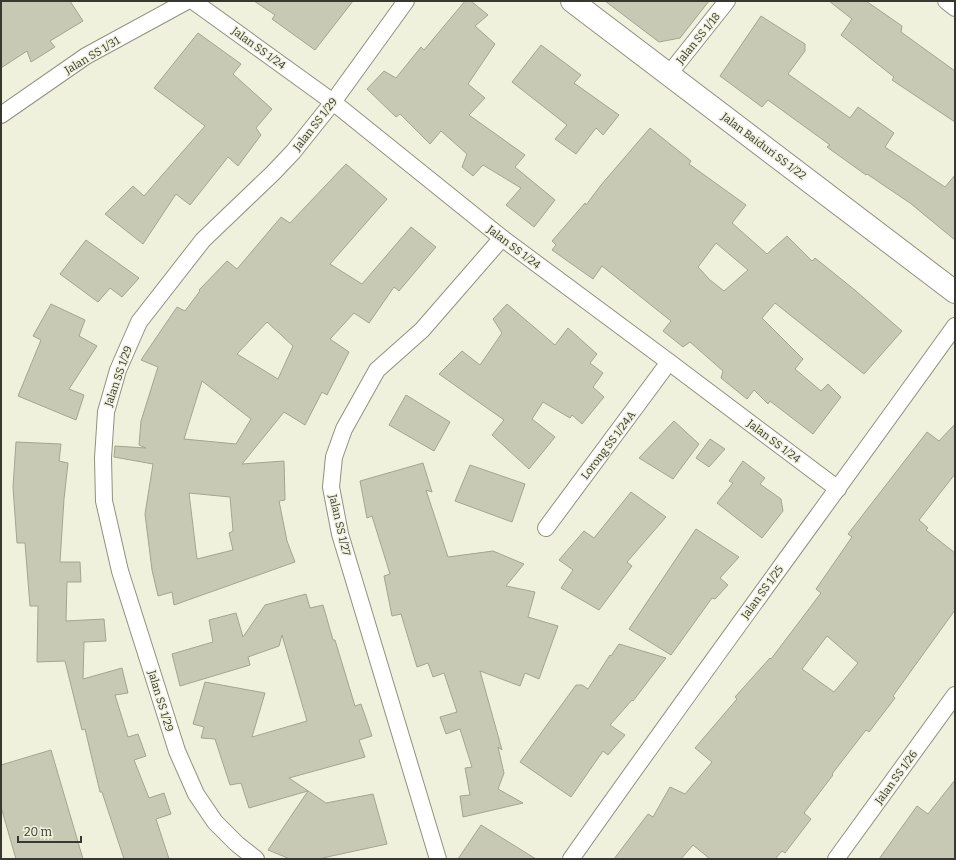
<svg xmlns="http://www.w3.org/2000/svg" width="956" height="860" font-family="Bitter,serif">
	<style>
		.building { fill: #c8c9b5; stroke: #a3a591; fill-rule: evenodd }
		.lines { fill: none; stroke-linecap: round; stroke-linejoin: round }
		.street-casing { stroke: #90927e; stroke-width: 18 }
		.secondary-casing { stroke: #90927e; stroke-width: 24 }
		.street { stroke: #fff; stroke-width: 16 }
		.secondary { stroke: #fff; stroke-width: 22 }
		.labels { text-anchor: middle; stroke-width: 3; stroke-linejoin: round; paint-order: stroke }
		.street-label { font-size: 11px; fill: #37382f; stroke: #eff1dc }
	</style>
	<rect width="100%" height="100%" fill="#eff1dc"/>
	<g class="building">
		<path d="M1,1H70L83,21L50,41L55,47L31,62L27,51L1,68Z"/>
		<path d="M254,1H353L315,50L272,19L275,15Z"/>
		<path d="M465,1H471L488,15L475,26L495,44L468,84L485,98L469,115L525,155L515,167L555,200L534,227L506,205L521,188L483,165L473,176L462,167L467,154L441,131L430,144L400,114L396,117L367,89L384,71L396,78L421,47L424,50Z"/>
		<path d="M605,1H709L680,38L659,42Z"/>
		<path d="M829,1H866L902,26L901,32L955,71V122L892,80L894,77L841,35L852,19Z"/>
		<path d="M761,16L805,44V51L788,74L850,118L858,107L894,133L885,147L945,187L955,175V240L910,203L867,174L866,175L827,147L830,145L768,100L762,107L720,76Z"/>
		<path d="M198,33L241,64L233,74L272,109L256,128L261,135L238,166L228,157L190,205L176,194L143,244L105,214L133,186L144,196L205,126L154,88Z"/>
		<path d="M541,45L581,75L574,83L619,115L603,135L596,128L576,154L555,139L567,125L512,82Z"/>
		<path d="M650,128L691,161L689,164L746,205L732,223L767,254L787,236L812,261L815,258L856,291L902,331L864,374L775,303L762,318L803,359L795,369L821,391L828,384L841,397L813,434L770,401L768,404L754,390L747,399L721,378L723,371L690,342L683,347L663,331L671,321L602,266L593,279L552,250L556,245L552,241L585,203L586,205L601,185ZM716,243L748,270L724,291L710,280L698,267Z"/>
		<path d="M346,164L387,199L330,264L362,284L411,227L436,247L399,291L394,287L369,323L354,313L330,339L349,352L327,395L322,392L305,425L284,412L242,464L284,461L285,500L279,501L287,541L295,562L174,605L172,592L158,596L152,570L145,514L153,464L114,457L115,446L146,448L139,445L141,421L158,367L141,360L177,307L185,311L200,291L199,290L227,261L237,269L281,217L290,223ZM267,322L293,346L278,379L237,354ZM202,381L251,419L236,444L184,439ZM189,493L230,497L233,531L229,533L233,550L197,559Z"/>
		<path d="M86,240L139,278L122,297L110,288L98,302L60,274Z"/>
		<path d="M51,304L85,320L79,336L97,346L69,389L84,395L76,420L18,396L41,340L33,336Z"/>
		<path d="M507,304L555,345L568,328L597,354L590,363L603,373L593,387L604,397L582,424L572,415L570,418L543,402L532,419L555,437L529,469L492,435L504,420L439,374L462,351L480,365L502,333L493,319Z"/>
		<path d="M406,395L450,422L434,451L389,425Z"/>
		<path d="M674,421L699,444L673,479L639,458Z"/>
		<path d="M955,424V474L919,520L928,528L926,530L955,553V610L893,696L895,698L869,732L866,730L832,774L833,775L804,813L811,819L785,853L782,851L775,859H710L693,845L681,859H614L648,814L653,817L670,787L685,794L712,762L695,748L737,699L735,697L770,658L771,659L821,593L816,589L852,537L848,534L927,432L939,441ZM827,636L858,663L834,692L802,669Z"/>
		<path d="M710,439L725,449L709,467L696,458Z"/>
		<path d="M16,442L61,444L59,461L68,463L64,499L60,562H80L81,582H67L66,621L104,619L106,641L84,642L83,679L122,668L128,693L115,695L128,737L138,734L146,756L134,760L149,798L164,793L171,814L156,819L169,859H124L102,792H100L85,729L82,730L65,661L37,662L38,606H30L25,543H17L13,487Z"/>
		<path d="M743,461L765,478L760,484L781,499L783,511L762,538L717,503L733,483L729,481Z"/>
		<path d="M423,463L432,492L426,490L448,557L493,551L524,564L506,586L535,592L528,617L558,626L539,679L525,673L520,686L480,671L502,750L498,747L504,773L498,789L523,803L463,817L460,796L470,795L465,768L472,767L460,729L446,734L440,717L457,712L444,673L433,677L428,663L417,667L401,614L392,616L384,576L390,574L372,516L367,518L360,481Z"/>
		<path d="M470,465L525,484L512,522L455,501Z"/>
		<path d="M631,492L666,517L627,562L632,566L599,610L561,588L573,570L559,560L584,531L594,538Z"/>
		<path d="M696,529L739,557L720,578L728,585L715,599L712,598L671,655L629,629Z"/>
		<path d="M306,594L310,608L323,605L333,640H335L355,706L361,704L372,736L359,740L365,757L289,778L326,803L373,794L387,844L318,859H290L268,850L308,791L249,808L241,783L230,785L215,739L201,738L204,727L193,724L205,682L265,693L252,737L307,721L282,635L279,646L248,657L250,665L180,686L172,654L213,642L209,620L236,613L243,637L265,605Z"/>
		<path d="M619,644L666,658L633,701L632,700L610,725L625,735L608,755L603,751L571,797L520,762L576,685H582L588,689L610,655L611,656Z"/>
		<path d="M51,750L83,859H16L1,807V765Z"/>
		<path d="M955,780V859H879L917,806L928,814Z"/>
		<path d="M481,825L536,859H458Z"/>
	</g>
	<g class="lines">
		<defs>
			<g id="street">
				<path d="M193,1L333,102L502,238L669,362L838,489"/>
				<path d="M946,1L955,8"/>
				<path d="M669,74L727,1"/>
				<path d="M1,115L86,56L187,1"/>
				<path d="M546,528L669,362"/>
				<path d="M256,859L237,844L215,822L196,794L177,751L120,571L104,501L103,458L106,412L118,370L139,322L203,240L273,173L293,152L333,102L406,1"/>
				<path d="M438,859L340,534L331,487L334,457L344,429L377,370L422,330L502,238"/>
				<path d="M571,859C697,680 827,504 955,326"/>
				<path d="M836,859L955,695"/>
			</g>
			<path id="secondary" d="M572,1L955,292"/>
		</defs>
		<use href="#street" class="street-casing"/>
		<use href="#secondary" class="secondary-casing"/>
		<use href="#street" class="street"/>
		<use href="#secondary" class="secondary"/>
	</g>
	<g class="labels">
		<g class="street-label">
			<text transform="translate(698 38) rotate(-51)" y="4">Jalan SS 1/18</text>
			<text transform="translate(259 48) rotate(36)" y="4">Jalan SS 1/24</text>
			<text transform="translate(92 55) rotate(-31)" y="4">Jalan SS 1/31</text>
			<text transform="translate(315 124) rotate(-52)" y="4">Jalan SS 1/29</text>
			<text transform="translate(764 146) rotate(37)" y="4">Jalan Baiduri SS 1/22</text>
			<text transform="translate(514 247) rotate(37)" y="4">Jalan SS 1/24</text>
			<text transform="translate(118 376) rotate(-71)" y="4">Jalan SS 1/29</text>
			<text transform="translate(774 441) rotate(37)" y="4">Jalan SS 1/24</text>
			<text transform="translate(608 445) rotate(-53)" y="4">Lorong SS 1/24A</text>
			<text transform="translate(340 525) rotate(77)" y="4">Jalan SS 1/27</text>
			<text transform="translate(762 592) rotate(-54)" y="4">Jalan SS 1/25</text>
			<text transform="translate(161 701) rotate(73)" y="4">Jalan SS 1/29</text>
			<text transform="translate(896 777) rotate(-54)" y="4">Jalan SS 1/26</text>
		</g>
	</g>
	<rect width="956" height="860" fill="none" stroke="#37382f" stroke-width="4"/>
	<path d="M18 836v6h63v-6" fill="none" stroke="#37382f" stroke-width="2"/>
	<text x="24" y="836" font-size="12" fill="#37382f" stroke="#eff1dc" stroke-width="3" paint-order="stroke">20 m</text>
</svg>
